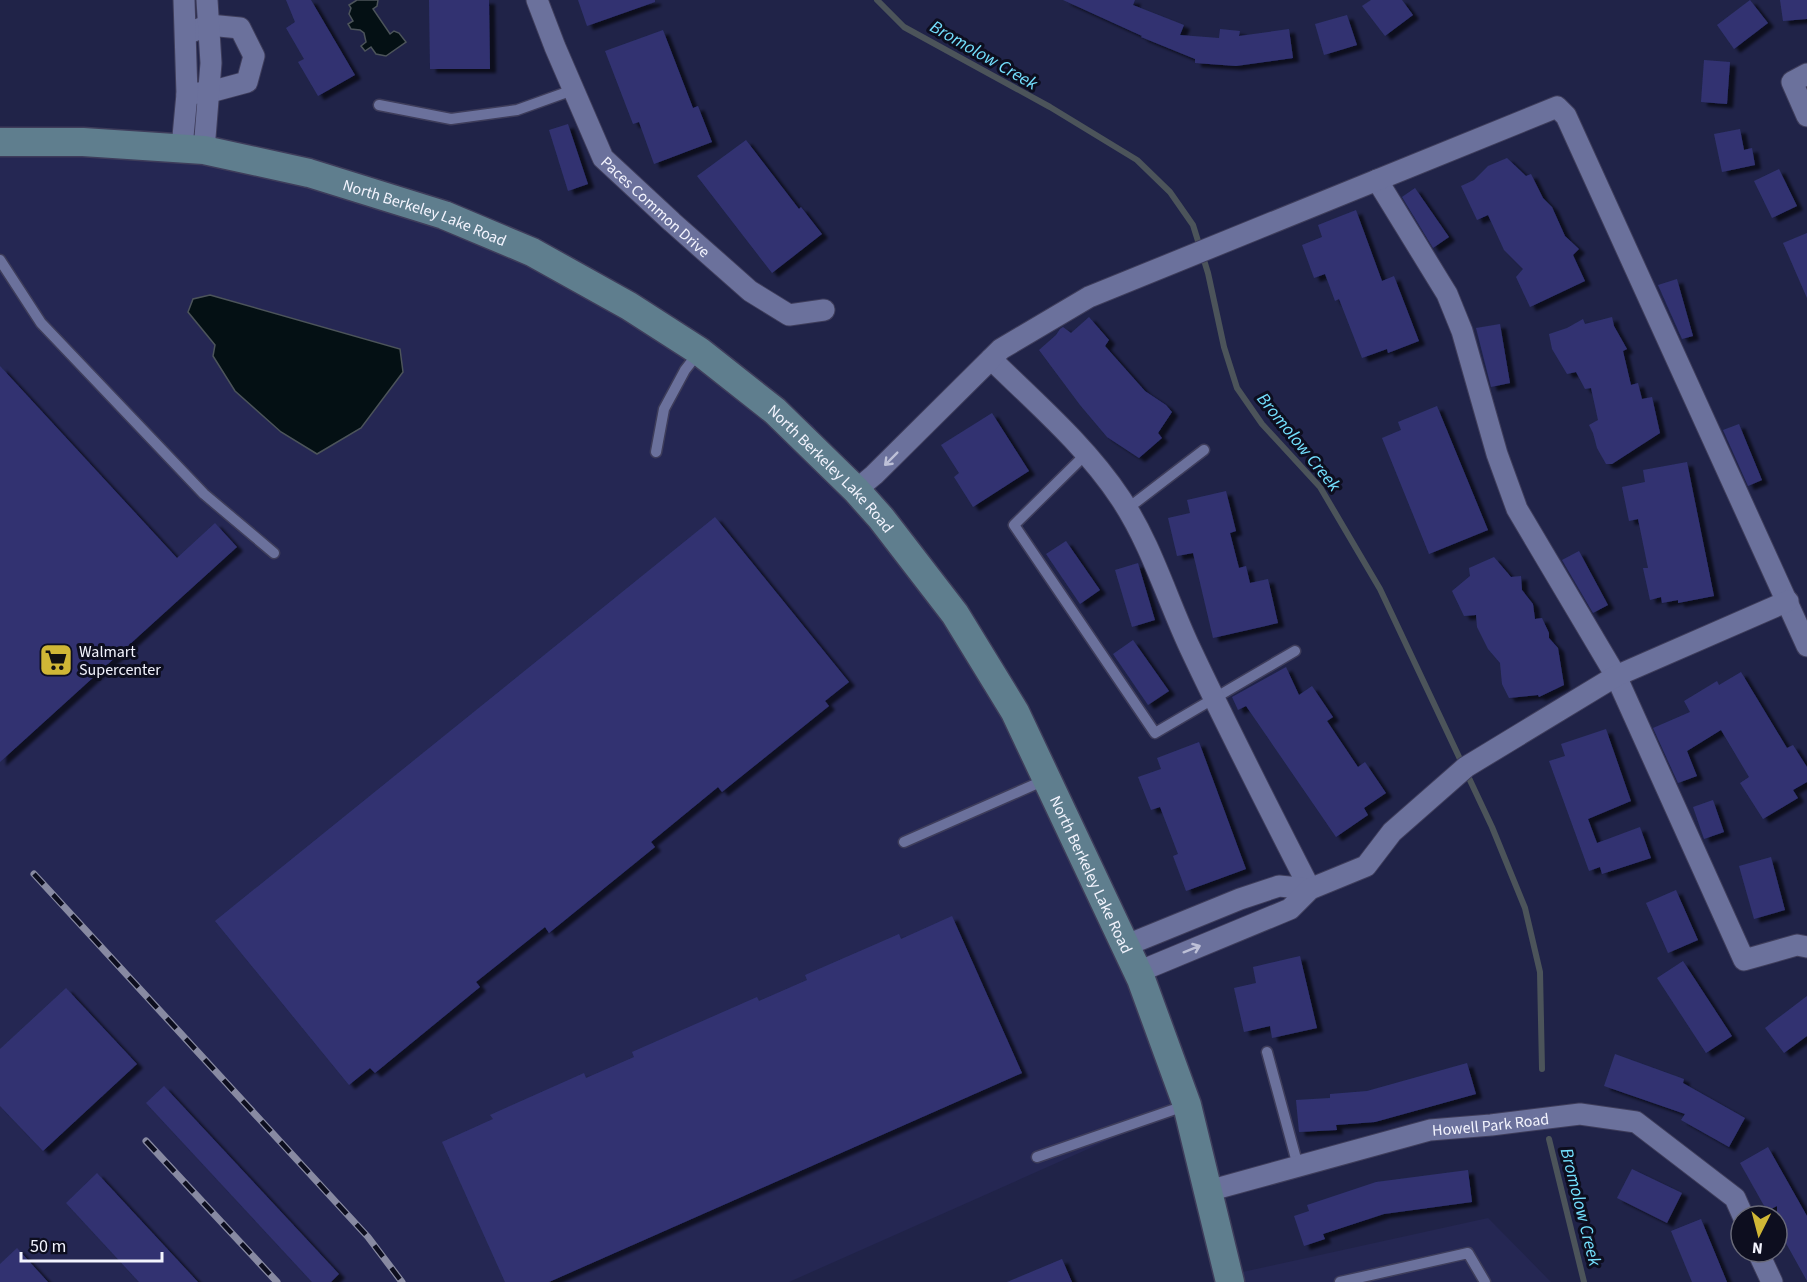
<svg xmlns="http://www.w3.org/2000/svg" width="1807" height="1282" font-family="'Source Sans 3',sans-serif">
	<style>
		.built { fill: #252753 }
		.water { fill: #041014; stroke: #4c545a; stroke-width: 1.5 }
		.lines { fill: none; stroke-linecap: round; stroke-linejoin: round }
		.stream { stroke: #4c545a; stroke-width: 6 }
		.building { fill: #313371; filter: url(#shadow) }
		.lane-casing { stroke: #3e3d5b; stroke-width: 13 }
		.street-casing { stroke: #3e3d5b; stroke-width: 23 }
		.secondary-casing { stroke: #3e3d5b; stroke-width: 31 }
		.lane { stroke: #6b719c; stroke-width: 10 }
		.street { stroke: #6b719c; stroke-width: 21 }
		.secondary { stroke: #5f7e8e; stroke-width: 28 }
		.rail-casing { stroke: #888aa2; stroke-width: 7 }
		.rail { stroke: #0d0e1f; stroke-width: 4.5; stroke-dasharray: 14; stroke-linecap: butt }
		.oneway { stroke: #bdc0d7 }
		.labels { text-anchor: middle; stroke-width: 6; stroke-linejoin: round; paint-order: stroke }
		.street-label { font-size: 16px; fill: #f3f4fe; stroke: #0d0e1f }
		.poi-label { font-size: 16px; fill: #f3f4fe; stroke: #0d0e1f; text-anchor: start }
		.water-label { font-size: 18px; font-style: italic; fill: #74e1ff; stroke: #0d0e1f }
	</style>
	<defs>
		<filter id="shadow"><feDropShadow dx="6" dy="4" stdDeviation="1.5" flood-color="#0009"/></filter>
	</defs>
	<rect width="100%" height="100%" fill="#202348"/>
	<g class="built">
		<path d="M0,142L309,173L629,306L813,425L1033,742L1187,1105L789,1282H0Z"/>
		<path d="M1488,1218L1551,1282H1230L1229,1275Z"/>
	</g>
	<g class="water">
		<path d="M357,0H378L377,6L373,9L390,34L394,31L399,33L406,42L386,56L376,54L371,47L365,51L361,46L366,42L364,33L360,30L351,29L348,24L353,21L349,14L351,8L349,5Z"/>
		<path d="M210,295L400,349L403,372L361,428L317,454L281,432L235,391L213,356L215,345L188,312L193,299Z"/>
	</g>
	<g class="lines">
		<g class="stream">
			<path d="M877,0L904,27L1050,107L1137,160L1170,192L1193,225L1208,273L1224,347L1237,388L1262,424L1320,487L1380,589L1492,827L1525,908L1540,972L1542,1069"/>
			<path d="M1549,1139L1584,1282"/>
		</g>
	</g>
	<g class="building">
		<path d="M286,0H311L355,75L318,96L298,62L304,59L286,28L295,22Z"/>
		<path d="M429,0H489L490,69H430Z"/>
		<path d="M578,0H655V2L587,26Z"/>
		<path d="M1063,0H1135L1133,5L1184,25L1180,35L1219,38L1220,29L1240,31L1239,36L1289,29L1293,58L1236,66L1195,63V59L1141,37L1142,36Z"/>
		<path d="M1371,0H1402L1413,15L1385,36L1362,6Z"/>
		<path d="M1750,0L1768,23L1734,49L1717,25Z"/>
		<path d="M1780,0H1807V19L1783,21Z"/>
		<path d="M1347,15L1357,45L1324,55L1315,24Z"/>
		<path d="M663,30L693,108L698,106L712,142L654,164L639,122L633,124L605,51Z"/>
		<path d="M1704,60L1730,62L1727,104L1701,102Z"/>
		<path d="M568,124L588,184L568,191L549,130Z"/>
		<path d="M1740,129L1744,150L1752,148L1755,165L1722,172L1714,134Z"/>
		<path d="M746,140L799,209L801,207L822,234L772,273L697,176Z"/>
		<path d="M1507,158L1526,176L1531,174L1543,198L1552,207L1565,236L1579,249L1573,255L1585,281L1530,307L1516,277L1523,269L1504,250L1488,215L1477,220L1461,186L1474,180L1488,166Z"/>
		<path d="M1779,169L1797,206L1772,218L1754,181Z"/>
		<path d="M1415,188L1449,237L1433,248L1402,197Z"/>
		<path d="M1356,210L1382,281L1394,276L1419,341L1388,353L1387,349L1362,358L1339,299L1335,301L1325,274L1314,278L1302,245L1322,237L1318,225Z"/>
		<path d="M1807,233V298L1783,243Z"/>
		<path d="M1677,279L1693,336L1682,339L1658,285Z"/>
		<path d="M1089,317L1109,340L1105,346L1145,391L1166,405L1172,412L1158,433L1162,438L1139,458L1107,437L1080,405L1039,350L1056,335L1060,329L1063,327L1071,333Z"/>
		<path d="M1612,317L1614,326L1627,349L1623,351L1631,385L1638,383L1642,399L1652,397L1660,433L1612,464H1606L1597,448L1593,433L1589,425L1598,420L1591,388L1585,389L1576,372L1567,374L1552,349L1549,334L1567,328L1583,319L1585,324Z"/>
		<path d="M1500,324L1510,383L1491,387L1476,328Z"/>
		<path d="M0,366L177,558L215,523L237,547L0,762Z"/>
		<path d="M1437,406L1488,530L1429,554L1382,438L1401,430L1398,422Z"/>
		<path d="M992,413L1029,471L973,507L954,477L959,473L941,445Z"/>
		<path d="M1739,424L1762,480L1748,486L1723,430Z"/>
		<path d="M1687,462L1714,596L1678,603V600L1662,603L1661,597L1650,600L1643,568H1648L1638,519L1629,521L1622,487L1645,482L1643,470Z"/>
		<path d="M1226,491L1236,531L1230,533L1239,568L1246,566L1250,583L1268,579L1278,623L1213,638L1193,553L1177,556L1168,518L1190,513L1187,500Z"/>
		<path d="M715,517L849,682L825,701L829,706L722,792L718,787L651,842L655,847L549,933L545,927L476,982L480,987L375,1073L370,1068L349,1085L215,921Z"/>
		<path d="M1066,541L1100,590L1080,604L1046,554Z"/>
		<path d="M1579,551L1608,605L1593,613L1562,560Z"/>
		<path d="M1494,557L1511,577L1521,576L1522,590L1533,604L1535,619L1542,618L1549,633V638L1558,648L1564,685L1539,697L1538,695L1509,698L1502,684L1500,663L1488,649L1477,627L1476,615L1464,616L1452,591L1470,576L1469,568Z"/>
		<path d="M1138,563L1155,620L1132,627L1115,570Z"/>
		<path d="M1133,640L1169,691L1148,705L1113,654Z"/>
		<path d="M1286,667L1299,695L1312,686L1333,717L1327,721L1358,767L1365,762L1386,793L1364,808L1368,815L1336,837L1246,706L1238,710L1232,697Z"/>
		<path d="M1741,672L1787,748L1793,745L1807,767V782L1793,790L1798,798L1763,819L1740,783L1749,777L1721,730L1687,751L1697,776L1678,783L1653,728L1690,712L1684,701L1717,681L1719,685Z"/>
		<path d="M1606,729L1631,801L1588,819L1597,843L1640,827L1651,858L1602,874L1600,867L1589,871L1549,761L1565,756L1561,744Z"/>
		<path d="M1199,742L1246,869L1186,891L1173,856L1178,854L1160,807L1151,810L1138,777L1161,769L1157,758Z"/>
		<path d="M1713,800L1724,832L1704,839L1693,807Z"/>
		<path d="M1771,857L1785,910L1754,919L1739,866Z"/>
		<path d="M1676,890L1698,940L1668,953L1646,903Z"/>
		<path d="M952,916L1022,1073L549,1282H505L442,1142L493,1119L490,1115L584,1073L586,1078L634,1057L632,1052L757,997L759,1001L807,980L805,975L899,934L901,939Z"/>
		<path d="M1300,956L1317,1028L1272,1038L1270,1026L1244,1032L1234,988L1256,983L1253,967Z"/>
		<path d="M1683,961L1732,1036L1706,1053L1657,978Z"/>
		<path d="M66,988L137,1064L43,1151L0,1106V1049Z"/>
		<path d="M1807,996V1036L1784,1053L1765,1028Z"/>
		<path d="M1615,1054L1684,1079L1683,1083L1745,1118L1729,1147L1681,1120L1685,1114L1604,1086Z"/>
		<path d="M1467,1063L1476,1094L1375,1122L1336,1125L1337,1130L1299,1132L1296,1100L1330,1098V1094L1367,1091Z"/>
		<path d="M164,1086L339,1274L331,1282H312L146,1103Z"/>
		<path d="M1768,1147L1807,1216V1281L1777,1227V1206L1767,1211L1740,1163Z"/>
		<path d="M1632,1169L1682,1193L1667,1223L1617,1198Z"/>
		<path d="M1468,1170L1472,1202L1384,1214L1323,1234L1325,1239L1304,1246L1294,1216L1309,1211L1307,1205L1376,1182Z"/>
		<path d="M97,1173L198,1282H139L66,1203Z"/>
		<path d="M1701,1219L1727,1282H1692L1671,1231Z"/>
		<path d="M17,1248L48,1282H0V1264Z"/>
		<path d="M1062,1259L1072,1282H1007Z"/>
	</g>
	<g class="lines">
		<defs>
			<g id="lane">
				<path d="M379,105L451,119L517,110L573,90"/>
				<path d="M0,260L41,323L204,494L274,553"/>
				<path d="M656,452L664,409L685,370L699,352"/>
				<path d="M1087,453L1014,525L1155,733L1295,651"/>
				<path d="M1127,509L1204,450"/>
				<path d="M904,842L1045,780"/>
				<path d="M1267,1052L1298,1166"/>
				<path d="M1037,1157L1187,1105"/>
				<path d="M1340,1282L1468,1253L1485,1282"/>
			</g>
			<g id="street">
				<path id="s1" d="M537,0L555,47L603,158L672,222L750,291L789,315L824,310"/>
				<path d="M186,34L209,25L240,28L254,56L247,82L210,92L187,94"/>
				<path d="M1807,74L1792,82L1807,116"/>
				<path d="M182,147L187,94L184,0"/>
				<path d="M204,150L211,63L207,0"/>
				<path d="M1377,180L1447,294L1462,331L1497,454L1517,509L1616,676L1744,960L1797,945L1807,947"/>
				<path d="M991,359C1036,403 1086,446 1121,499C1151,544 1167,599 1190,648C1228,729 1269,809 1310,889"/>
				<path d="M856,490L874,475L1001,349L1089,297L1557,107L1566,116L1807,646"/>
				<path d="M1127,945L1240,899L1279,886L1310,889"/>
				<path d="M1138,972L1290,909L1310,889L1366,866L1392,832L1466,767L1616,676L1788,601"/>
				<path id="s2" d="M1208,1191L1430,1130L1491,1125L1580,1114L1636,1122L1735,1198L1743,1216"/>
				<path d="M1758,1252L1772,1282"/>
			</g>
			<g id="secondary">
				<path id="s3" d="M0,142H83L204,150L309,173L444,215L532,252L629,306L699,351L775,411L856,490L881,518L955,614L1015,712L1141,979L1187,1105L1230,1282"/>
			</g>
		</defs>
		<use href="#lane" class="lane-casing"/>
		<use href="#street" class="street-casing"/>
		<use href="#secondary" class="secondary-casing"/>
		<use href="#lane" class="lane"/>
		<use href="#street" class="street"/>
		<use href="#secondary" class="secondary"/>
		<defs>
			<g id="rail">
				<path d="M34,874L368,1237L402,1282"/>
				<path d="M146,1141L277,1282"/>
			</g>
		</defs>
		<use href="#rail" class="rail-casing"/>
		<use href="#rail" class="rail"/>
	</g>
	<defs><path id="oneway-shaft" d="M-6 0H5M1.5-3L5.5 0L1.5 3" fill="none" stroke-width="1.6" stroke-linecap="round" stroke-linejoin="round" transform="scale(1.5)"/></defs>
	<g class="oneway">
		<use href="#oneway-shaft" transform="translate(891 459) rotate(135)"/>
		<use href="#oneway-shaft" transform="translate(1192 949) rotate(-22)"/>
	</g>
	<defs>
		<symbol id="supermarket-square" viewBox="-11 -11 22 22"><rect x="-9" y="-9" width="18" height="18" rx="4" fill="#d0b736" stroke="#0d0e1f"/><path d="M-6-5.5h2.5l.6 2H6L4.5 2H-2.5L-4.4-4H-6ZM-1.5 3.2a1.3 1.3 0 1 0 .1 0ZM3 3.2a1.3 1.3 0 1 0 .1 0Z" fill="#111"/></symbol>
	</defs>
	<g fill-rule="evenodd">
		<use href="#supermarket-square" x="37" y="641" width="38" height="38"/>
	</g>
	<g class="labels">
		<g class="street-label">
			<text dy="6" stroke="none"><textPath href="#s1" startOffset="243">Paces Common Drive</textPath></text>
			<text dy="6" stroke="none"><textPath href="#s3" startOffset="434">North Berkeley Lake Road</textPath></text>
			<text dy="6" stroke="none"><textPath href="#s3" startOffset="920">North Berkeley Lake Road</textPath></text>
			<text dy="6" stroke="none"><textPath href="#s3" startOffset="1406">North Berkeley Lake Road</textPath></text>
			<text dy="6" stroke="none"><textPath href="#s2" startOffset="291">Howell Park Road</textPath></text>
		</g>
		<g class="poi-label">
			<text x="79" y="657">Walmart<tspan x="79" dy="18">Supercenter</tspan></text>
		</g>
		<g class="water-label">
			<text transform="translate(984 55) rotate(30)" y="6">Bromolow Creek</text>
			<text transform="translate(1299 442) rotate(51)" y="6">Bromolow Creek</text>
			<text transform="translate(1581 1207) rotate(76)" y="6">Bromolow Creek</text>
		</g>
	</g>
	<g transform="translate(1759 1234) rotate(186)"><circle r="28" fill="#0d0e1f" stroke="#696a78" stroke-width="1.5"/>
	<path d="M0-4.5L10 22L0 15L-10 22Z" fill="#d0b736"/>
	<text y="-9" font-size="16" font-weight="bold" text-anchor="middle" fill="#f3f4fe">N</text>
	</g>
	<path d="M21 1252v9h141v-9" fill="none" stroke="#f3f4fe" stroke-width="3"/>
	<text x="30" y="1252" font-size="18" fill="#f3f4fe" stroke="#0d0e1f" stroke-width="4.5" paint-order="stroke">50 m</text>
</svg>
